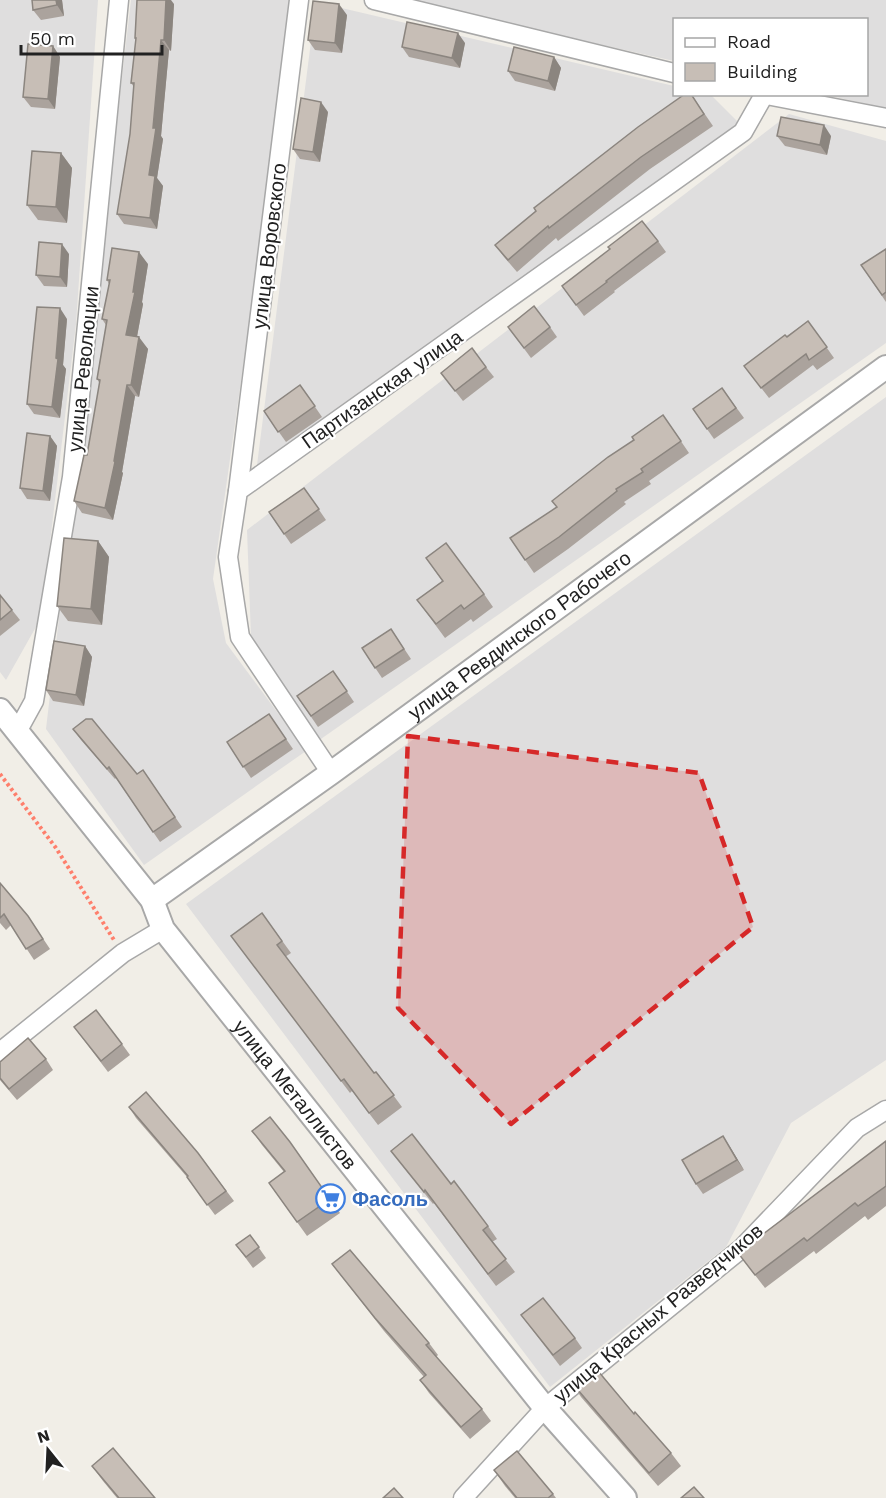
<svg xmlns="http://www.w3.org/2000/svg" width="886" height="1498" font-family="'Work Sans',sans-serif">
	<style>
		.residential { fill: #dfdede }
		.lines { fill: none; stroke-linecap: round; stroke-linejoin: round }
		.minor-casing { stroke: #a8a8a8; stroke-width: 21 }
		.tertiary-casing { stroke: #a8a8a8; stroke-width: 26 }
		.path { stroke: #fe7f6c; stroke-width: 4; stroke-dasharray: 3 3; stroke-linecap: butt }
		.minor { stroke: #fff; stroke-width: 18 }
		.tertiary { stroke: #fff; stroke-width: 22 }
		.wall { fill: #aba39d }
		.shaded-wall { fill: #8b857f }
		.building { fill: #c7beb6; stroke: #8b857f; stroke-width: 1.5 }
		.marked { fill: #d62828; fill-opacity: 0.2; stroke: #d62828; stroke-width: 4.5; stroke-dasharray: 12 8; stroke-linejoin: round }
		.labels { text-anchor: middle; stroke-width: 4.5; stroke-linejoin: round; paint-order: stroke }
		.street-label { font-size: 20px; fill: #212121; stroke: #fff }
		.shop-label { font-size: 20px; font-weight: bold; fill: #366cbe; stroke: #fff; text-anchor: start }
	</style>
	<rect width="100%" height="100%" fill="#f1eee7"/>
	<g class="residential">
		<path d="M0,0H98L76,324L41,618L6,680L0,672Z"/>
		<path d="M131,0H295L213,579L226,643L306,751L144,865L46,729Z"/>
		<path d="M403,0H886V108L826,95L866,94V20H674V61Z"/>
		<path d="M316,2L674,86V94L711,95L740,124L256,473Z"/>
		<path d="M789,114L886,141V343L318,741L251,637L247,530Z"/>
		<path d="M886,397V1060L791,1123L726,1247L550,1387L186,904Z"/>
	</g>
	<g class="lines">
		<defs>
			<g id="minor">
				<path d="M374,0L674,73"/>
				<path d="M762,94L886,118"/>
				<path d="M238,491L299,0"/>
				<path d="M17,732L34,701L72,477L119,0"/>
				<path d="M331,773L240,637L228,557L238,491L743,132L764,95"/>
				<path d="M0,1052L123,953L163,929"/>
				<path d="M463,1498L545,1408L741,1249L857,1128L886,1110"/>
			</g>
			<g id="tertiary">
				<path id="s1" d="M0,710L152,900L163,929L545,1408L625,1498"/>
				<path id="s2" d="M152,900L331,773L886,367"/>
			</g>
		</defs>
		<use href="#minor" class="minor-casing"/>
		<use href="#tertiary" class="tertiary-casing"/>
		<path class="path" d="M0,774L56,848L114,940"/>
		<use href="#minor" class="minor"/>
		<use href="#tertiary" class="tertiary"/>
	</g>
	<g class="wall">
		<path d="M62,0L64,16L41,20L33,10Z"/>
		<path d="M174,4L171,51L169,50L161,136L163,139L157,178L163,186L157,229L124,224L117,214L130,134L134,87L131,83L136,40L135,38Z"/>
		<path d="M347,15L342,53L315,50L308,40Z"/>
		<path d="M465,43L460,68L409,57L402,47Z"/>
		<path d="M53,46L60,57L55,109L31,107L23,97Z"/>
		<path d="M554,57L561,68L555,91L515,81L508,71Z"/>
		<path d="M691,94L713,126L650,169L558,241L556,238L517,272L504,257L495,245Z"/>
		<path d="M328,112L320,162L300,159L293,149Z"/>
		<path d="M777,136H831L827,155L785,146Z"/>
		<path d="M61,153L72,168L67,223L38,220L27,205Z"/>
		<path d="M658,241L666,252L614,291L615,292L584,316L562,286Z"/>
		<path d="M886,249V302L861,265Z"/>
		<path d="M69,254L67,287L44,286L36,275Z"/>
		<path d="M148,264L142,302L143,304L137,337L148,349L139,397L135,396L122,472L123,473L113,520L82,513L74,501L87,455L100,384L97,379L106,325L102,319L109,284L107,280Z"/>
		<path d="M67,319L63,365L66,369L60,418L34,414L27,404Z"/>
		<path d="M808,321L834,358L817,370L813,365L769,398L744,366Z"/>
		<path d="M508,327H550L557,337L531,358Z"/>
		<path d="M486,367L494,377L463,401L441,373Z"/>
		<path d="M300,385L322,417L286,442L264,411Z"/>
		<path d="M722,388L744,418L714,439L693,409Z"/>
		<path d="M663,415L689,453L649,481L651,484L624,502L626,504L568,549L534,573L510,538L557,507Z"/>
		<path d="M50,436L57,446L50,501L27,499L20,488Z"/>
		<path d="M304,488L326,520L291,544L269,512Z"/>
		<path d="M98,541L109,557L102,625L68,621L57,606Z"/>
		<path d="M426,558L484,594L493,607L473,622L471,619L445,638L417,600L442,581Z"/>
		<path d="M0,595L20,620L0,636Z"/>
		<path d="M391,629L411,659L382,678L362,648Z"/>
		<path d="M85,646L92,657L84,706L53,701L46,690Z"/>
		<path d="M333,671L354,702L318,727L297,696Z"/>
		<path d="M269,714L293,749L251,778L227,742Z"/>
		<path d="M73,729L137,774L143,770L182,827L160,842L116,778L115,779L81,740Z"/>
		<path d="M0,883L28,916L50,949L34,960L11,925L6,930L0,923Z"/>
		<path d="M262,913L291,953L285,957L374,1073L376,1072L402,1107L378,1125L352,1091L350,1093L231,936Z"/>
		<path d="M74,1027L122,1044L130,1055L108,1072Z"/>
		<path d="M46,1059L53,1070L17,1100L0,1080V1062Z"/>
		<path d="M129,1107L198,1153L234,1201L215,1215L187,1177L136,1118Z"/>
		<path d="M252,1131L290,1142L340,1213L307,1236L269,1183L284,1172L262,1145Z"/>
		<path d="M886,1141V1206L868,1220L865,1216L816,1254L814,1251L765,1288L738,1253Z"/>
		<path d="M730,1147L744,1170L703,1194L696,1184Z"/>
		<path d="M391,1151L451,1184L488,1226L497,1239L492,1242L515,1272L496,1286L434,1203L433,1204Z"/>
		<path d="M250,1235L266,1258L253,1268L236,1245Z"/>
		<path d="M332,1264L429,1343L438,1355L436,1357L482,1409L491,1421L470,1439L429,1393L420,1380L424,1377L384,1331Z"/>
		<path d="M521,1315L575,1338L582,1348L560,1366Z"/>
		<path d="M572,1383L634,1414L671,1453L681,1466L658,1486L581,1397Z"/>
		<path d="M92,1466L155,1498H117L103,1481Z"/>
		<path d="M494,1470L553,1494L556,1498H515L505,1486Z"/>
	</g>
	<g class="shaded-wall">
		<path d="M56,0H62L64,16L57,5Z"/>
		<path d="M164,0H171L174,4L171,51L164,40Z"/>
		<path d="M339,4L347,15L342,53L335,43Z"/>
		<path d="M458,33L465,43L460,68L452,58Z"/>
		<path d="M161,40L169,50L161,136L163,139L157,178L163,186L157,229L150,218L149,175Z"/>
		<path d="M53,46L60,57L55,109L48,99Z"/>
		<path d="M554,57L561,68L555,91L548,81Z"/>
		<path d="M321,102L328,112L320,162L313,152Z"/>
		<path d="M824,125L831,136L827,155L820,145Z"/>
		<path d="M61,153L72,168L67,223L56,207Z"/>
		<path d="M62,244L69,254L67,287L60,277Z"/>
		<path d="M139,252L148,264L142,302L143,304L135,347L126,335Z"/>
		<path d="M60,308L67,319L63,365L66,369L60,418L52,407Z"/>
		<path d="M139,337L148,349L139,397L131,385Z"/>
		<path d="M127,385L135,396L122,472L123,473L113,520L105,508Z"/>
		<path d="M50,436L57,446L50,501L43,491Z"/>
		<path d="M98,541L109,557L102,625L91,609Z"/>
		<path d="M85,646L92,657L84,706L76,695Z"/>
		<path d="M723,1136L730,1147L744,1170L737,1160Z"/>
	</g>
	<g class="building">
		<path d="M32,0H56L57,5L33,10Z"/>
		<path d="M137,0H166L164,40H161L153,128H156L149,175L155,176L150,218L117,214L130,134L134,83H131L136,38H135Z"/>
		<path d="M313,1L339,4L335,43L308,40Z"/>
		<path d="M407,22L458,33L452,58L402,47Z"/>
		<path d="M28,44L53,46L48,99L23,97Z"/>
		<path d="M514,47L554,57L548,81L508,71Z"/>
		<path d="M685,94H691L704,114L641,157L549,228L548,226L508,260L495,245L536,211L534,208L638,127Z"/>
		<path d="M301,98L321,102L313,152L293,149Z"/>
		<path d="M781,117L824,125L820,145L777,136Z"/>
		<path d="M32,151L61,153L56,207L27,205Z"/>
		<path d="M642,221L658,241L606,281L607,282L576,305L562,286L610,249L608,247Z"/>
		<path d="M39,242L62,244L60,277L36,275Z"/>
		<path d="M112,248L139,252L133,292H135L126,335L139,337L131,385H127L114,461L115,462L105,508L74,501L84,455H87L100,380L97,379L107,320L102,319L110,280H107Z"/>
		<path d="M886,249V292L882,295L861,265Z"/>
		<path d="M534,306L550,327L524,348L508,327Z"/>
		<path d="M37,307L60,308L56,358L58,359L52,407L27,404Z"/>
		<path d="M808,321L827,347L809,360L806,354L761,388L744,366L785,335L787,337Z"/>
		<path d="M472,348L486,367L455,391L441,373Z"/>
		<path d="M300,385L315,406L278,432L264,411Z"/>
		<path d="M722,388L736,408L707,429L693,409Z"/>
		<path d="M663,415L681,441L641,469L643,472L616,489L617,491L559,537L525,560L510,538L557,507L552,501L608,457L634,440L632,437Z"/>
		<path d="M27,433L50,436L43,491L20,488Z"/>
		<path d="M304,488L319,509L284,534L269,512Z"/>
		<path d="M64,538L98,541L91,609L57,606Z"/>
		<path d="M446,543L484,594L464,609L461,605L436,624L417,600L443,581L426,558Z"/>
		<path d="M0,595L12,610L0,620Z"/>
		<path d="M391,629L404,649L375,668L362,648Z"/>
		<path d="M54,641L85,646L76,695L46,690Z"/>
		<path d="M333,671L347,691L311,716L297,696Z"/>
		<path d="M269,714L286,739L243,767L227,742Z"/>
		<path d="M86,719H92L137,774L143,770L175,817L153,832L109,767L107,769L73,729Z"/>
		<path d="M0,883L28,916L43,939L26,949L4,914L0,918Z"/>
		<path d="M262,913L282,941L277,945L374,1073L376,1072L394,1095L369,1113L344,1079L341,1081L231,936Z"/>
		<path d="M96,1010L122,1044L101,1061L74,1027Z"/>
		<path d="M28,1038L46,1059L9,1089L0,1078V1062Z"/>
		<path d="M146,1092L198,1153L226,1191L207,1205L187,1177L188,1176L129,1107Z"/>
		<path d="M270,1117L290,1142L330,1199L297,1222L269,1183L285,1171L252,1131Z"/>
		<path d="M412,1134L451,1184L454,1181L488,1226L483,1230L506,1259L488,1274L425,1190L424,1192L391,1151Z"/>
		<path d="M723,1136L737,1160L696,1184L682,1160Z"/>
		<path d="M886,1141V1186L858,1206L855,1203L807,1241L804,1238L755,1275L738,1253Z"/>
		<path d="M250,1235L259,1247L246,1257L236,1245Z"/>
		<path d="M350,1250L429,1343L426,1345L482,1409L461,1427L420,1380L426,1375L375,1318L332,1264Z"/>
		<path d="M543,1298L575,1338L553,1355L521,1315Z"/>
		<path d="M593,1365L634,1414L635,1412L671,1453L649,1473L572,1383Z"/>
		<path d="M113,1448L155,1498H119L92,1466Z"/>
		<path d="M517,1451L553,1494L548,1498H517L494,1470Z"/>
		<path d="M694,1487L704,1498H681Z"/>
		<path d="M394,1488L403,1498H383Z"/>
	</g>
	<path class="marked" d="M408,736L699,773L753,927L511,1124L398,1008Z"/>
	<defs>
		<symbol id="supermarket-ring" viewBox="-11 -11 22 22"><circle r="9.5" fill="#fff" stroke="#3f7fe0" stroke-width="1.5"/><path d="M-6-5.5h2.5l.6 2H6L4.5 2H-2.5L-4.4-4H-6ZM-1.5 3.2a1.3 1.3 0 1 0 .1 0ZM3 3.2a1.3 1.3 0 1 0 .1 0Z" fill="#3f7fe0"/></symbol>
	</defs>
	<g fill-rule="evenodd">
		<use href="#supermarket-ring" x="314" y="1182" width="33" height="33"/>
	</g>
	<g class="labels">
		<g class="street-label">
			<text transform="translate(269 246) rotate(-83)" y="7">улица Воровского</text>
			<text transform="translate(83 369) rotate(-84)" y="7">улица Революции</text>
			<text transform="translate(382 389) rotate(-35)" y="7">Партизанская улица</text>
			<text dy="7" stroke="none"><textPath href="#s2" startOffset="453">улица Ревдинского Рабочего</textPath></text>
			<text dy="7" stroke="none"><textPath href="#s1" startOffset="486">улица Металлистов</textPath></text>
			<text transform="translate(658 1313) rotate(-40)" y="7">улица Красных Разведчиков</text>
		</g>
		<g class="shop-label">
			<text x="352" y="1206">Фасоль</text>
		</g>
	</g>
	<rect x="673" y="18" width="195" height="78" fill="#ffffff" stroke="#a6a6a6" stroke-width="1.5"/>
	<rect x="685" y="38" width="30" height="9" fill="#ffffff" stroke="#a6a6a6" stroke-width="1.5"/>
	<text x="727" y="48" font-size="18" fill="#212121">Road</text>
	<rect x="685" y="63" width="30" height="18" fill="#c7beb6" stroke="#a6a6a6" stroke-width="1.5"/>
	<text x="727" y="78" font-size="18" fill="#212121">Building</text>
	<g transform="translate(48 1450) rotate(342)" stroke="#ffffff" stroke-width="4.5" paint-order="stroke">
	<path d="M0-4.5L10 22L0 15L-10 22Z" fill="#212121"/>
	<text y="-9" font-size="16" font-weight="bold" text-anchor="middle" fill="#212121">N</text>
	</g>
	<path d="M21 45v9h141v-9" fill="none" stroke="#212121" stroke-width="3"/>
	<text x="30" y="45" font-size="18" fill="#212121" stroke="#ffffff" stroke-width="4.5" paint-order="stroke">50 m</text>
</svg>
